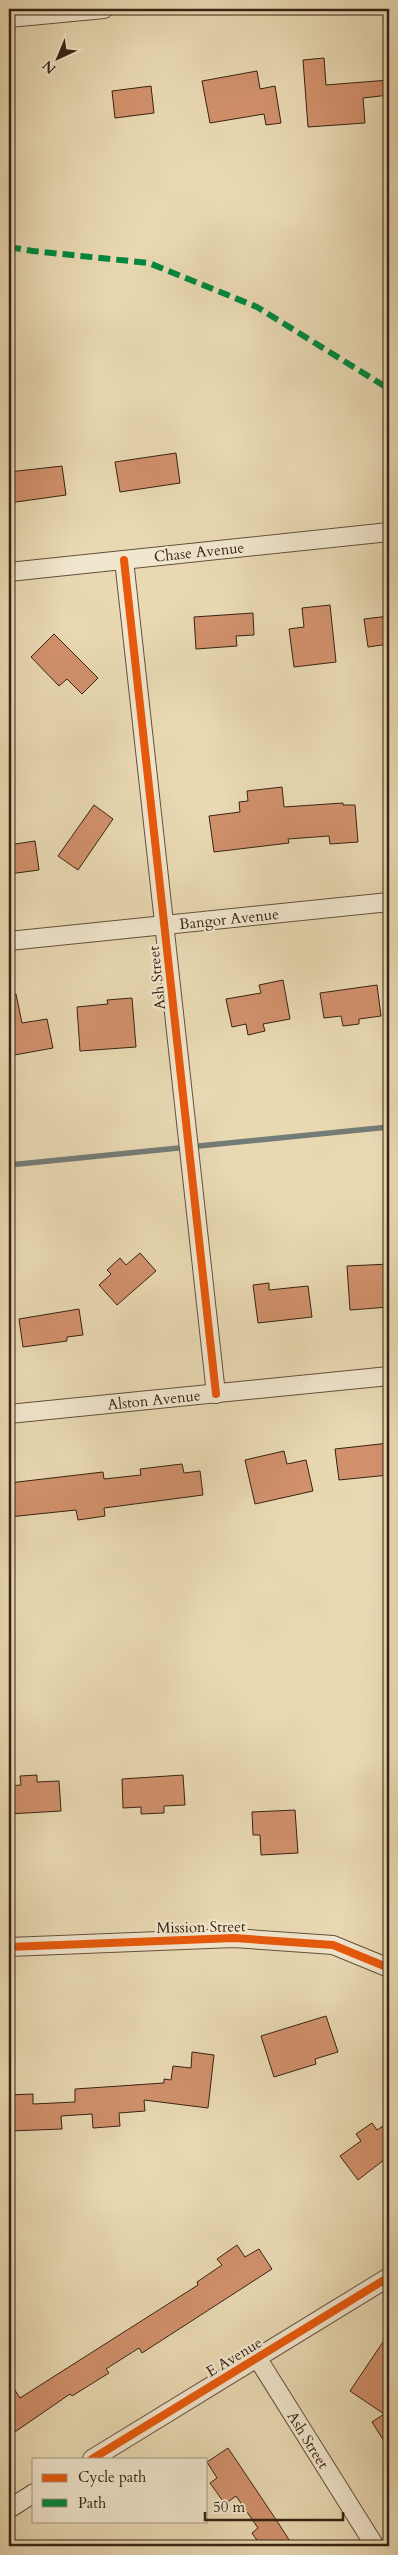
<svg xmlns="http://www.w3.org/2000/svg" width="398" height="2555" font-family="Cardo,serif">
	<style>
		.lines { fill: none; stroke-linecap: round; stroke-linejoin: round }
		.stream { stroke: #747c77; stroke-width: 5.5 }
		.building { fill: #d1916c; stroke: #362313 }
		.minor-casing { stroke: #63503b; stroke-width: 20 }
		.minor { stroke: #f1e6ce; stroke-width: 18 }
		.quiet { stroke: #00873e; stroke-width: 6; stroke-dasharray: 12 6; stroke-linecap: butt }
		.cycleway-casing { stroke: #f1e6ce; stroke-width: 11 }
		.cycleway { stroke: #e8590c; stroke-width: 8 }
		.labels { text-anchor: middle; stroke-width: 4.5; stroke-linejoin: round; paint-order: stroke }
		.street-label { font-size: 15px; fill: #362313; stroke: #f1e6ce }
	</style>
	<rect width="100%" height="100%" fill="#e9d9b3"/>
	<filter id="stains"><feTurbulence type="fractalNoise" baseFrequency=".004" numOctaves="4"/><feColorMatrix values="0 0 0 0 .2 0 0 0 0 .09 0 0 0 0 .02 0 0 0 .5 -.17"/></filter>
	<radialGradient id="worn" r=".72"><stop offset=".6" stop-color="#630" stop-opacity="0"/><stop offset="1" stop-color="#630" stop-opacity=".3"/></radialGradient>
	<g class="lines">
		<path class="stream" d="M9,1165L389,1127"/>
	</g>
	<g class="building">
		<path d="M324,58L326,85L389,80V95L363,98L365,123L308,127L303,60Z"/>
		<path d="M257,71L260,89L275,86L281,123L266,125L264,114L210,123L202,81Z"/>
		<path d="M151,86L154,113L115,118L112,91Z"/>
		<path d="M176,453L180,483L120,492L115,462Z"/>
		<path d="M62,466L66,495L9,503V472Z"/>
		<path d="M330,605L336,662L294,667L289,629L304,627L302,608Z"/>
		<path d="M253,613L254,635L236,636L237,646L196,649L194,617Z"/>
		<path d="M389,616V644L368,647L364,619Z"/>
		<path d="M54,634L98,678L82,694L67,679L59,686L31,657Z"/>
		<path d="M282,787L284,807L343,803V805H355L358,842L330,844L329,836L288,839L289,843L214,852L209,816L240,812L239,802L248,801L247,791Z"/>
		<path d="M94,805L113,819L78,870L58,856Z"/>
		<path d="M35,841L39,870L9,874V845Z"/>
		<path d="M283,980L290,1019L263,1024L265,1031L248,1035L246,1024L232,1027L226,999L261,993L259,985Z"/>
		<path d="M377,985L381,1016L359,1019V1024L343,1026L341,1016L324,1018L320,993Z"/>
		<path d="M9,994H16L22,1023L47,1019L53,1048L9,1056Z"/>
		<path d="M132,998L136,1047L80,1051L77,1007L108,1004L107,1000Z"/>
		<path d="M140,1253L156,1271L117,1305L99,1285L111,1274L107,1270L120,1258L126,1265Z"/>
		<path d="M389,1264V1307L350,1310L347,1266Z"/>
		<path d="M269,1283V1290L308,1286L312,1317L258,1323L253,1285Z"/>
		<path d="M79,1309L83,1335L67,1337V1341L23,1347L19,1319Z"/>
		<path d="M389,1443V1475L339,1480L335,1449Z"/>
		<path d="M284,1451L287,1464L306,1460L313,1491L255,1504L245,1460Z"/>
		<path d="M182,1464L184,1473L200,1471L203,1495L104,1508L105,1516L78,1520L76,1510L9,1517V1483L103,1472L104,1479L141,1475L140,1469Z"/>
		<path d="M37,1775V1782L59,1781L61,1811L9,1814V1786L21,1785L20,1776Z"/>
		<path d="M183,1775L185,1805L164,1806V1813L141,1814V1807L123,1808L122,1779Z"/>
		<path d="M295,1810L298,1853L261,1855L260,1835H253L252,1812Z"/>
		<path d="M326,2016L338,2052L315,2059L316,2064L274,2077L261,2036Z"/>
		<path d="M192,2052L214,2055L208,2108L144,2100L145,2111L119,2113L120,2126L93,2128L92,2114L61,2116L62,2129L9,2131V2095L33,2094V2104L75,2102V2089L164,2083V2079L171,2080L173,2066L191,2068Z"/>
		<path d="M389,2122V2156L358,2180L340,2156L361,2141L356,2134L372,2123L377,2130Z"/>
		<path d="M237,2245L245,2257L259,2249L272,2269L142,2353L139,2348L106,2369L109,2373L72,2396L70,2394L9,2436V2381L20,2398L198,2285L197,2282L222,2265L217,2259Z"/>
		<path d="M389,2333V2449L372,2422L384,2414L350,2391Z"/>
		<path d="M228,2448L277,2521L293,2546H261L252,2533L258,2528L236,2496L225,2504L210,2483L217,2478L207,2462Z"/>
	</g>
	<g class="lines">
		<defs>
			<g id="minor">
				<path d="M9,18L104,9"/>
				<path d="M124,560L216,1394"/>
				<path d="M9,572L389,532"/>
				<path d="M9,941L389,902"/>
				<path d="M9,1414L389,1376"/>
				<path d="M9,1947L234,1938L333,1945L389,1968"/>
				<path d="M258,2359L375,2546"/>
				<path d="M92,2459L389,2277"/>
				<path d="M9,2509L34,2493"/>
			</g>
		</defs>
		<use href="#minor" class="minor-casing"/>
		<use href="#minor" class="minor"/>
		<path class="quiet" d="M9,247L33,251L149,263L257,307L389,389"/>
		<defs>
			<g id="cycleway">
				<path d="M124,560L216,1394"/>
				<path d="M9,1947L234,1938L333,1945L389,1968"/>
				<path d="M92,2459L389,2277"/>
			</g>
		</defs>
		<use href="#cycleway" class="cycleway-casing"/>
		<use href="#cycleway" class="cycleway"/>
	</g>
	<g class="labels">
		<g class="street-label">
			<text transform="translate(199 552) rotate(-6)" y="5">Chase Avenue</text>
			<text transform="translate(229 919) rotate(-6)" y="5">Bangor Avenue</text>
			<text transform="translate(157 978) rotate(-96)" y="5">Ash Street</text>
			<text transform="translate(154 1400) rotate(-6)" y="5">Alston Avenue</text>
			<text transform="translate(201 1927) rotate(-1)" y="5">Mission Street</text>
			<text transform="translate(234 2357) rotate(-31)" y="5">E Avenue</text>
			<text transform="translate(308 2440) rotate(58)" y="5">Ash Street</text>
		</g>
	</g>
	<rect width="398" height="2555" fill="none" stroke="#e9d9b3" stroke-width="30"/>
	<rect x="10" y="10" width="378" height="2535" fill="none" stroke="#362313" stroke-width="2.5"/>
	<rect x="15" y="15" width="368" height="2525" fill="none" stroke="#362313"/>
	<rect x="32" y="2458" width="175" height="65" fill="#f1e6ce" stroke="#a69883"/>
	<rect x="42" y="2474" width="25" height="8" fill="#e8590c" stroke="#a69883"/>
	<text x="78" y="2482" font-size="15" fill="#362313">Cycle path</text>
	<rect x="42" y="2499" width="25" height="8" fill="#00873e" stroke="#a69883"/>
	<text x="78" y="2508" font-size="15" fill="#362313">Path</text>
	<g transform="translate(58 58) rotate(224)" stroke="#f1e6ce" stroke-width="4" paint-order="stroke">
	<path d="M0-4L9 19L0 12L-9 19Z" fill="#362313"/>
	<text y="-8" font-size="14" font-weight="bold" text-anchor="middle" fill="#362313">N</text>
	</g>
	<path d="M205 2512v8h138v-8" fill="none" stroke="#362313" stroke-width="2.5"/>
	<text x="213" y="2512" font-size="15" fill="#362313" stroke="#f1e6ce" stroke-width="4" paint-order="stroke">50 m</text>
	<rect width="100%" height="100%" filter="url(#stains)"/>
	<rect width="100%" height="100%" fill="url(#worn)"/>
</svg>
